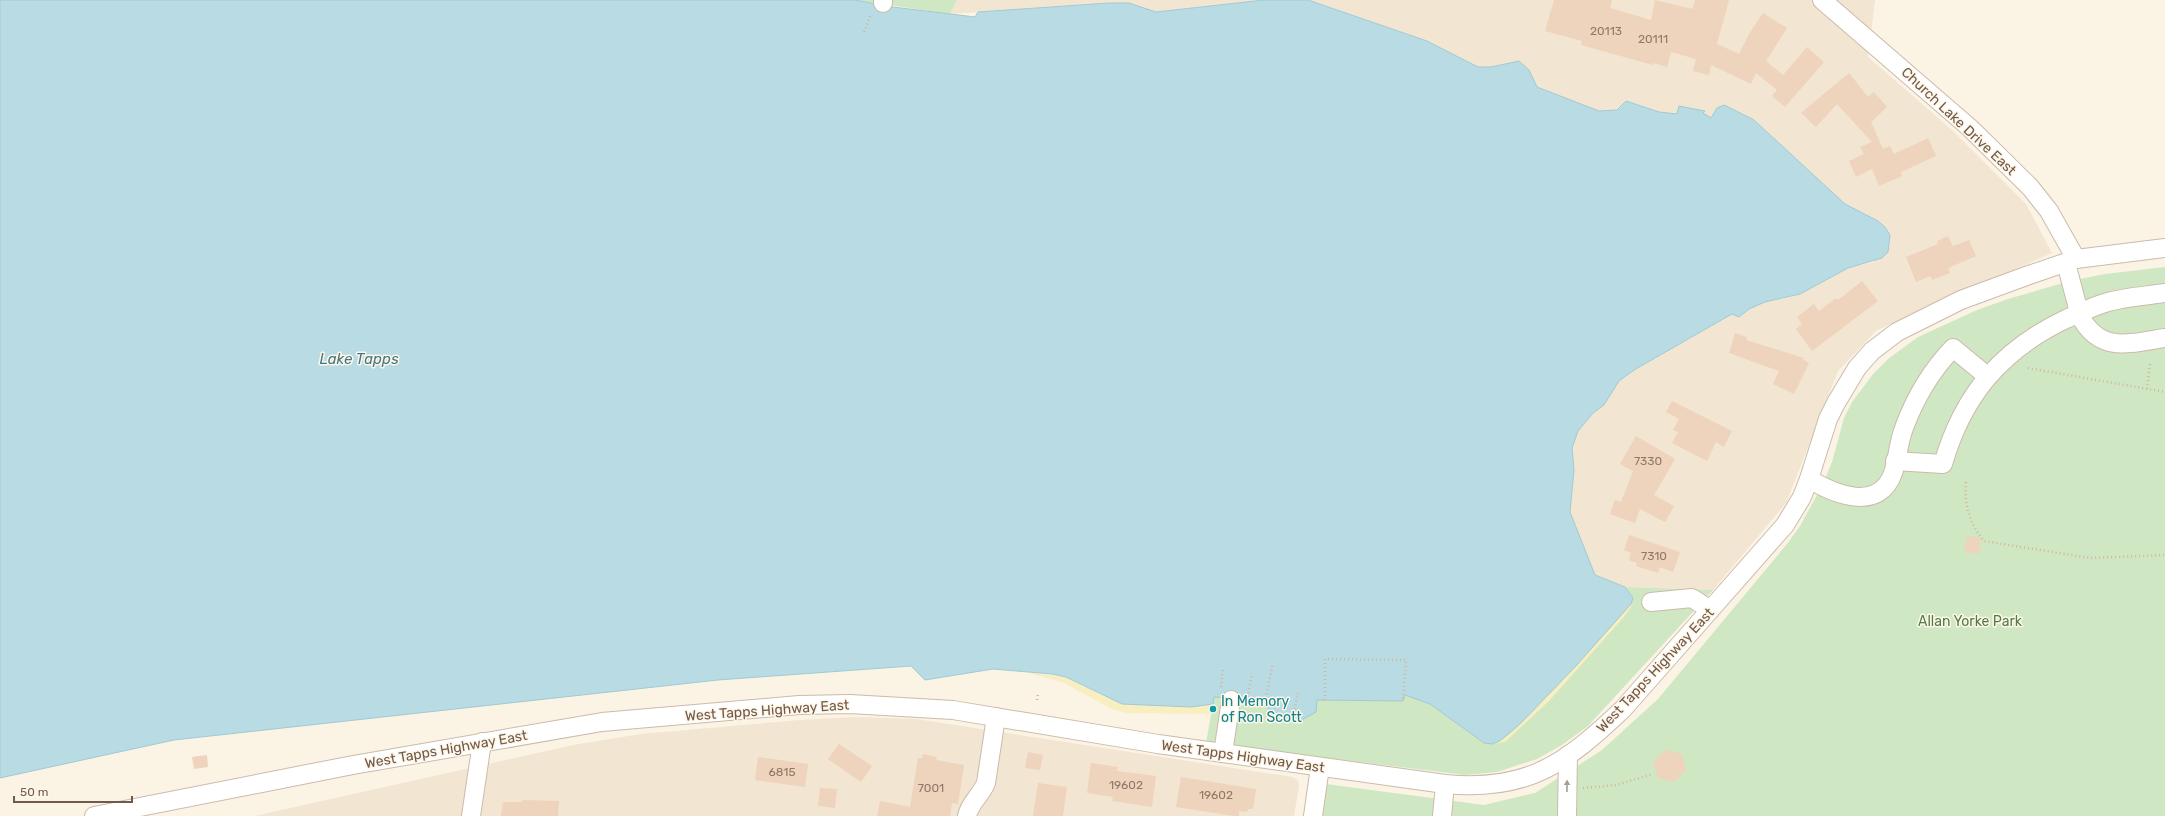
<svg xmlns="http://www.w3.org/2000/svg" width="2165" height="816" font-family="Rubik,sans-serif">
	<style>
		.residential { fill: #f2e5d2 }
		.green { fill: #d0e7c3 }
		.sand { fill: #f8eec0 }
		.water { fill: #b9dbe3; stroke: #a0cad4 }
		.building { fill: #eed3bd }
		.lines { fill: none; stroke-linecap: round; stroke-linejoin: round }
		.minor-casing { stroke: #cbbbab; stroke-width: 20 }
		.path { stroke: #d3b6a0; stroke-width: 2.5; stroke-dasharray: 1 3; stroke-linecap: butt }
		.minor { stroke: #fff; stroke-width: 18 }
		.oneway { fill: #aa9c93 }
		.culture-dot { fill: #0f9aa8; stroke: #fef7e9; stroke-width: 1.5 }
		.labels { text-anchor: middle; stroke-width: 3; stroke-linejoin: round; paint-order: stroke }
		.number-label { font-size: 12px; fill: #907868 }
		.street-label { font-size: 14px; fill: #715a4b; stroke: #fef7e9 }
		.park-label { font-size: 14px; fill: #547c46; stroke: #fef7e9 }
		.culture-label { font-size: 14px; fill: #0d838f; stroke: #fef7e9; text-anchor: start }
		.water-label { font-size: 15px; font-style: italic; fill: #467784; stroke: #fef7e9 }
	</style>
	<rect width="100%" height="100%" fill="#fbf3e4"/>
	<g class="residential">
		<path d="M957,0H1264L1156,12L1129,3H1109L950,14Z"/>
		<path d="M1308,0H1875L1868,57L1952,130L2026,204L2052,253L1877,330L1838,371L1786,503L1713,590L1625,587L1595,575L1570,512L1574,470L1572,448L1578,431L1593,413L1604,405L1619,381L1634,370L1733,314L1739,317L1749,309L1765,302L1783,299L1815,286L1848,268L1874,262L1890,235L1886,227L1878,221L1845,204L1724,105L1711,118L1703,113L1704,111L1679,106L1677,114L1659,112L1626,101L1617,110L1599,111L1537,87L1529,70L1519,62L1491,67H1478L1427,41Z"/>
		<path d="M854,717L916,719L1292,777L1298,780L1299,786L1294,816H255L573,745L641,734L800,720Z"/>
	</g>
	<g class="green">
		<path d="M855,0H957L950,14Z"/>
		<path d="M2165,267V816H1321L1326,784L1484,805L1535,793L1602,750L1658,699L1787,544L1800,526L1823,484L1832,462L1844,418L1852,402L1874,373L1888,359L1918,337L1977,310L2008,299L2070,281L2105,274Z"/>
		<path d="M1625,587L1713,590L1588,726L1562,745L1537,759L1497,772L1465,775L1206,743L1214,697C1231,698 1248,700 1264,706C1276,711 1284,719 1298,722L1315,712L1317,700L1403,701L1405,694L1430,704L1484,743L1492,744L1633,598Z"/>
	</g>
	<g class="sand">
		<path d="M1633,598L1631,607L1623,618L1549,701L1505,742L1492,744C1510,738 1525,719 1538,705C1570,672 1601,638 1631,604Z"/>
		<path d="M1026,672L1066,677L1103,696L1191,707L1213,704L1211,714L1127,713L1114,710L1062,682Z"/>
	</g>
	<path class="water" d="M0,0H855L893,7L975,17L978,12L1109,3H1129L1156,12L1264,0H1308L1427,41L1478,67H1491L1519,61L1529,70L1537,87L1599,111L1617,110L1626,101L1659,112L1677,114L1679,106L1705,111L1703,113L1711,118L1717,108L1724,105L1754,120L1845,204L1878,221L1885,227L1890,235L1888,252L1882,258L1848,268L1800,294L1765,302L1749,309L1739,317L1732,314L1634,370L1619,381L1604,405L1593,413L1578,431L1572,448L1574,470L1570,512L1595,575L1625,587L1633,598L1631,604L1576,666L1522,722L1500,741L1492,744L1484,743L1430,704L1405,695L1403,701L1317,700L1316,712L1298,722C1284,719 1276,712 1264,706C1248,700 1231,698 1214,697L1213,704L1191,707L1122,704L1066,677L1052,674L993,669L925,680L911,666L718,680L174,740L0,778Z"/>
	<g class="building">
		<path d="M1554,0H1612L1610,8L1651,20L1655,0L1692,9L1695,0H1729L1717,44L1739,54L1749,34L1763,13L1787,28L1766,61L1783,75L1807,47L1824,62L1785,107L1772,96L1777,90L1756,73L1751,84L1711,65L1709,75L1693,71L1696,59L1671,52L1667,67L1654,63L1653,65L1581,45L1582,41L1545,31Z"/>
		<path d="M1849,73L1868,97L1874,92L1887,107L1871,122L1883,149L1890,146L1894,154L1928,138L1936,156L1901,172L1902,176L1879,186L1872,169L1856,177L1849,161L1864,154L1860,147L1872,142L1837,104L1816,127L1801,113Z"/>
		<path d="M1948,236L1953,246L1969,240L1976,256L1948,268L1950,273L1932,280L1930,276L1916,282L1906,257L1938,244L1937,241Z"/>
		<path d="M1862,281L1878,301L1812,351L1796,329L1802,324L1797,317L1814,304L1819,311L1836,298L1838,300Z"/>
		<path d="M1735,333L1747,337L1746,340L1804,358L1802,359L1809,363L1794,394L1773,384L1779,371L1729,353Z"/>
		<path d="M1672,401L1732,431L1724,447L1716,442L1707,461L1672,443L1678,432L1673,430L1679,419L1666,412Z"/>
		<path d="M1636,436L1675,459L1654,495L1674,506L1665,522L1640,509L1635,523L1610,514L1615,500L1621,502L1633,471L1620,464Z"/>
		<path d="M1629,535L1680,552L1673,572L1660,567L1658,573L1636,566L1637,563L1629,560L1631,553L1624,550Z"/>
		<path d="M1967,536L1981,538L1979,554L1964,552Z"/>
		<path d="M839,744L872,766L861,782L828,759Z"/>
		<path d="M1666,750L1682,754L1686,770L1674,782L1658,778L1653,762Z"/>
		<path d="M1028,752L1043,755L1040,770L1025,768Z"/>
		<path d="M923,754L937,757L936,760L964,765L958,804L952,803L950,816H877L880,801L910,807L918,758H922Z"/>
		<path d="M207,755L208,767L194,769L192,757Z"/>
		<path d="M758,757L808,764L805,787L755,780Z"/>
		<path d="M1091,763L1118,767L1117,771L1156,776L1152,807L1112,801L1113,797L1087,793Z"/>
		<path d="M1181,777L1256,789L1253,809H1248L1247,812L1239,811V816H1234L1176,807Z"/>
		<path d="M1038,783L1067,787L1063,816H1033Z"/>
		<path d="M820,788L837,789L835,808L818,806Z"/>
		<path d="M522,800L559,801L558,816H501L503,802H522Z"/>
	</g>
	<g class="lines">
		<defs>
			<g id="minor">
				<path d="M1822,0L1970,128L2030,187L2049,211L2076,259"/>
				<path d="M883,3V0"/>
				<path d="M2066,263L2080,316C2100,354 2130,343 2165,338"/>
				<path d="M1895,461L1943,464C1963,395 2001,350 2066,319C2080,313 2093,306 2108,302C2126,297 2146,296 2165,293"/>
				<path d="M1809,479C1834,494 1879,513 1893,473C1898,459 1898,443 1904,428C1915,398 1930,372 1953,348L1987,376"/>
				<path d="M1651,602L1692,598L1710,610"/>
				<path d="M1223,753L1231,700"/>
				<path d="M94,816L353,765L602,722L799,705L850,704L953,710L1158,744L1445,784C1527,792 1565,764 1623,709L1785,525L1802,497L1809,479L1828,419L1836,403L1857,368L1872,351L1897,332L1961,300L2029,275L2076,259L2165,248"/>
				<path d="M471,816L482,742"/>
				<path d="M967,816C969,804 981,795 986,783L996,717"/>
				<path d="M1313,816L1320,767"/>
				<path d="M1442,816L1445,784"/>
				<path d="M1567,816L1568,755"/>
			</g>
		</defs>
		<use href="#minor" class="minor-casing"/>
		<g class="path">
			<path d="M864,32L871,14"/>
			<path d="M2028,368L2165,392"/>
			<path d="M2147,389L2150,364"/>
			<path d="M1966,482C1964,505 1969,523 1984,541L2090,558L2165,555"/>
			<path d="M1221,687L1223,669"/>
			<path d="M1248,697L1252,673"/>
			<path d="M1037,700L1038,694"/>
			<path d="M1325,700V659L1406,660L1403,701"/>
			<path d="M1264,706L1273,663"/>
			<path d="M1292,721L1298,693"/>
			<path d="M1583,788L1616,785L1653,774"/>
		</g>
		<use href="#minor" class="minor"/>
	</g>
	<defs><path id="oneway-solid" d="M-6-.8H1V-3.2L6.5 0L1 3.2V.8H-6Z"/></defs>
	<use class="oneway" href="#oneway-solid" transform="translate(1567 786) rotate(-89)"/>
	<circle class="culture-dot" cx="1213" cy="709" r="4"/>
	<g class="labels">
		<g class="number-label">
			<text x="1606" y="35">20113</text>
			<text x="1653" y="43">20111</text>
			<text x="1648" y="465">7330</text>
			<text x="1654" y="560">7310</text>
			<text x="782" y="776">6815</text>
			<text x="1126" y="789">19602</text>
			<text x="931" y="792">7001</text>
			<text x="1216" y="799">19602</text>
		</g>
		<g class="street-label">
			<text transform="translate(1959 121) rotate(43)" y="5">Church Lake Drive East</text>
			<text transform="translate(1655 670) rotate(-47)" y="5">West Tapps Highway East</text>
			<text transform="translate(767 710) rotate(-4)" y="5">West Tapps Highway East</text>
			<text transform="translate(446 749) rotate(-10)" y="5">West Tapps Highway East</text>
			<text transform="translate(1243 756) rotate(8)" y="5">West Tapps Highway East</text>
		</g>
		<g class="park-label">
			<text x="1970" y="626">Allan Yorke Park</text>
		</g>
		<g class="culture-label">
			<text x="1221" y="706">In Memory<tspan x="1221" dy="16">of Ron Scott</tspan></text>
		</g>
		<g class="water-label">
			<text x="359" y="364">Lake Tapps</text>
		</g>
	</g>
	<path d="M14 796v6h118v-6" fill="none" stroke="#715a4b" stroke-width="2"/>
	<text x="20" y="796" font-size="12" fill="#715a4b" stroke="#fef7e9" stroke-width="3" paint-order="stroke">50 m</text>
</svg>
